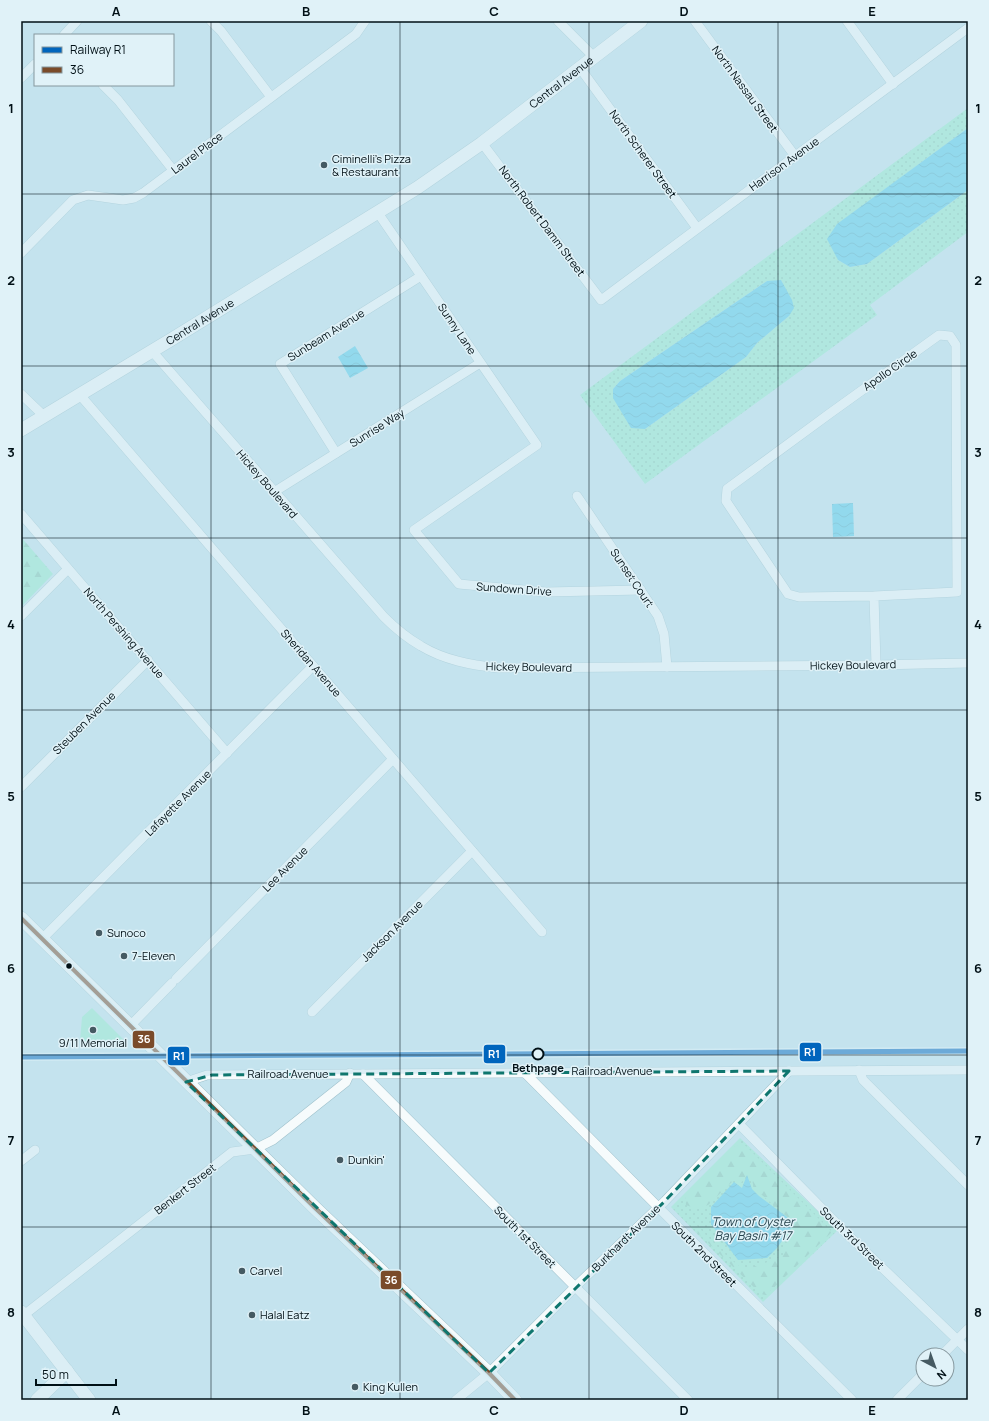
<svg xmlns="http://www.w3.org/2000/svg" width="989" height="1421" font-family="Manrope,sans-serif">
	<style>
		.grass { fill: url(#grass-dots); fill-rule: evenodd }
		.forest { fill: url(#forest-firs) }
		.park { fill: #97eacd }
		.water { fill: url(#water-waves) }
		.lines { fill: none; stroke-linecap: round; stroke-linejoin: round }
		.minor-casing { stroke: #9fc1cc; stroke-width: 10 }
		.secondary-casing { stroke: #9fc1cc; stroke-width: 14 }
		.minor { stroke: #f6fbfc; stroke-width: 9 }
		.secondary { stroke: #f6fbfc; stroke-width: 13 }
		.bus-1-casing { stroke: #e0f2f8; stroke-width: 7 }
		.bus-1 { stroke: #7a4b2a; stroke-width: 4 }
		.rail-1-casing { stroke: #e0f2f8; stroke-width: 8 }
		.rail-1 { stroke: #0065bd; stroke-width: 5 }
		.marked { fill: none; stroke: #0f766e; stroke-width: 3; stroke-dasharray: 8 5; stroke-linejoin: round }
		.grid { fill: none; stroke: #001016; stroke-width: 1; stroke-opacity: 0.55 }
		.poi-dot { fill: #455a62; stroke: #e0f2f8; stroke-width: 1.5 }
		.bus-dot { fill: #001016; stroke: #e0f2f8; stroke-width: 1.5 }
		.stop-dot { fill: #e0f2f8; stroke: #001016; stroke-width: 2 }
		.labels { text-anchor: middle; stroke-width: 3; stroke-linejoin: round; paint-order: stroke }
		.street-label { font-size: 11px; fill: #001016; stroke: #e0f2f8 }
		.poi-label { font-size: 11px; fill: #001016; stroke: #e0f2f8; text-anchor: start }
		.stop-label { font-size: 11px; font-weight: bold; fill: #001016; stroke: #e0f2f8 }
		.water-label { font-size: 12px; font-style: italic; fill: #27444e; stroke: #e0f2f8 }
		.line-badge { stroke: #e0f2f8; stroke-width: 1.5 }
		.badge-label { font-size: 11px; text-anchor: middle; font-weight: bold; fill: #fff }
		.neatline { fill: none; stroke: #001016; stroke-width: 1.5 }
		.grid-label { font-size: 13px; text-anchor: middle; font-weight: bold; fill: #001016 }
	</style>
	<defs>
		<pattern id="grass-dots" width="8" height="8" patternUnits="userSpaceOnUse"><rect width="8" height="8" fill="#97eacd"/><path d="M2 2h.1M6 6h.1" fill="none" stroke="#80c8af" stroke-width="1.8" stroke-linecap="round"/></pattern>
		<pattern id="forest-firs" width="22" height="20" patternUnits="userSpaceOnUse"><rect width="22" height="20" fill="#97eacd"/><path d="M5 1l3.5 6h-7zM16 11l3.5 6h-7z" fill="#80c8af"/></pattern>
		<pattern id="water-waves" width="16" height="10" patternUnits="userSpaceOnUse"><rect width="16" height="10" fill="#55ccea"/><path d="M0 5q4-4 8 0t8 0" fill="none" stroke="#48aec8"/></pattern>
	</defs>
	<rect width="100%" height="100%" fill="#c4e3ee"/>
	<g class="grass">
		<path d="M968,108V128L838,224V260L850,267L867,264L968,190V232L870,305L877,315L645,484L580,395ZM767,281H782L789,316L757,343L746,357L645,429L613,389L620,381Z"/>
		<path d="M740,1138L838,1230L763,1302L671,1207Z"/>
	</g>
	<g class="forest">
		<path d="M21,537L53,574L21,607Z"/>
		<path d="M740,1144L746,1146L832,1232L766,1295L761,1294L696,1231L695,1224C706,1234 733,1265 744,1268C752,1270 775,1259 783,1255L793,1222L754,1188L751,1176L747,1174L741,1183L734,1180L708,1205L697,1209L686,1205L685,1196L735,1146Z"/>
	</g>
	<path class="park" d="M92,1008L127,1043L80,1041L82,1017Z"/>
	<g class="water">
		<path d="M968,128V190L867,264L850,267L838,260L827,239L837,224Z"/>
		<path d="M781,280L792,300L794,308L789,316L757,343L746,357L645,429L631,428L613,398V389L620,381L767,281Z"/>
		<path d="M355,346L368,368L350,378L338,357Z"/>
		<path d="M853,503L854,536L833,537L832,504Z"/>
		<path d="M747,1175L752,1189L759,1196L787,1217L791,1228L777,1248L767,1258L738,1260L711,1224V1207L734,1182L742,1188Z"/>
	</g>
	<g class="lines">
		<defs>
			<g id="minor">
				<path d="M211,21L221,31L271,97"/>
				<path d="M558,21L594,57"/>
				<path d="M695,21L795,156"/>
				<path d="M847,21L893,84"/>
				<path d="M64,35L77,21"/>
				<path d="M580,68L697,228"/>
				<path d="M21,78L35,64"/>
				<path d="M103,85L118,100L173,170"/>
				<path d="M482,143L601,300L968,28"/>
				<path d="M378,213L537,445L414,530L459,584L546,592L641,590"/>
				<path d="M21,253L73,200L88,195L123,200L134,198L143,193L356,34L365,21"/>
				<path d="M152,351L384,617C395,628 407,638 421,646C444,660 471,665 498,668L876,665L968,663"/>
				<path d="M21,394L44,416"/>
				<path d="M80,395L542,932"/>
				<path d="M336,453L280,364L421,276"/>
				<path d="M274,492L480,363"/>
				<path d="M577,496L658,616L664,634L667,667"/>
				<path d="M21,514L227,753"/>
				<path d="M874,596L799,597L788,594L726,501L727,489L829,414L939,335L950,336L956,345L957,592L874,596L876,665"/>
				<path d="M21,616L68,569"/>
				<path d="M21,787L148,660"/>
				<path d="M42,939L313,666"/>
				<path d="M176,979L393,759"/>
				<path d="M312,1012L472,851"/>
				<path d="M130,1026L172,983"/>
				<path d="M859,1070L863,1080L968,1185"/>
				<path d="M524,1072L664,1213L852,1400"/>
				<path d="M363,1074L688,1400"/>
				<path d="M186,1082L207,1075H212L968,1070"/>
				<path d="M739,1124L846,1233L968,1350"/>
				<path d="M21,1161L35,1150"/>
				<path d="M24,1315L232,1152L255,1149L273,1140L346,1082L350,1073"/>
				<path d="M942,1355L968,1329"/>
				<path d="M456,1400L489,1373L575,1287L665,1201L789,1071"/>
				<path d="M897,1400L923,1374"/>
			</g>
			<g id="secondary">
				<path id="s1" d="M21,430L172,339L417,188L482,143L641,21"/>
				<path d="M21,918L314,1207L489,1373L515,1400"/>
				<path d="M21,1312L89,1400"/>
				<path d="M37,1400L67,1371"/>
			</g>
		</defs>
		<use href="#minor" class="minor-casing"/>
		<use href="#secondary" class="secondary-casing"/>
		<use href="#minor" class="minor"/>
		<use href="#secondary" class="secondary"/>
		<defs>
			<path id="bus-1" d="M21,918L314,1207L489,1373L515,1400"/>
		</defs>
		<use href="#bus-1" class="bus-1-casing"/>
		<use href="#bus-1" class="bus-1"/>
		<defs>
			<path id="rail-1" d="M21,1057L968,1051"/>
		</defs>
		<use href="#rail-1" class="rail-1-casing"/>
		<use href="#rail-1" class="rail-1"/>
	</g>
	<path d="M0 0H989V1421H0ZM789,1071L665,1201L489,1373L186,1082L212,1075Z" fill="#c4e3ee" fill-opacity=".55" fill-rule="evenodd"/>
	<path class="marked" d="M789,1071L665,1201L489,1373L186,1082L212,1075Z"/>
	<path class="grid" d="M211,21V1400M400,21V1400M589,21V1400M778,21V1400M21,194H968M21,366H968M21,538H968M21,710H968M21,883H968M21,1055H968M21,1227H968"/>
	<g class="poi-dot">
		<circle cx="324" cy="165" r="4"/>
		<circle cx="99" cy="933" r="4"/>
		<circle cx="124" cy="956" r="4"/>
		<circle cx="93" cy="1030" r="4"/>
		<circle cx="340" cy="1160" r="4"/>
		<circle cx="242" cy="1271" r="4"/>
		<circle cx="252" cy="1315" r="4"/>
		<circle cx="355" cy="1387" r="4"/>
	</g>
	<circle class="bus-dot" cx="69" cy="966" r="3.5"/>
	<circle class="stop-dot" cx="538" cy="1054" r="5.5"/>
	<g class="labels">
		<g class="street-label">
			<text dy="4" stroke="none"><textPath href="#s1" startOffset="643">Central Avenue</textPath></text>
			<text transform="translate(745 89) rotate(54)" y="4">North Nassau Street</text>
			<text transform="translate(197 153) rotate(-37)" y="4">Laurel Place</text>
			<text transform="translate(643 154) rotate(54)" y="4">North Scherer Street</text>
			<text transform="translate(784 164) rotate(-36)" y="4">Harrison Avenue</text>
			<text transform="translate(542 221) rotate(53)" y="4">North Robert Damm Street</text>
			<text dy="4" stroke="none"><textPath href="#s1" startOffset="209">Central Avenue</textPath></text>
			<text transform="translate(457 329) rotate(56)" y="4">Sunny Lane</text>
			<text transform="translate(326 335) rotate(-32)" y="4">Sunbeam Avenue</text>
			<text transform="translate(890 370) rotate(-35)" y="4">Apollo Circle</text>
			<text transform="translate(377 428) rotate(-32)" y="4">Sunrise Way</text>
			<text transform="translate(267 484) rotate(49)" y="4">Hickey Boulevard</text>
			<text transform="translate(632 578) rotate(56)" y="4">Sunset Court</text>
			<text transform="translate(514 589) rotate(4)" y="4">Sundown Drive</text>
			<text transform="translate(124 633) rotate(49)" y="4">North Pershing Avenue</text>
			<text transform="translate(311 663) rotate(49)" y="4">Sheridan Avenue</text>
			<text transform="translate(853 665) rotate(-1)" y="4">Hickey Boulevard</text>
			<text transform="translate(529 667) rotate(1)" y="4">Hickey Boulevard</text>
			<text transform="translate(84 723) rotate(-45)" y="4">Steuben Avenue</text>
			<text transform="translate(178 803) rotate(-45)" y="4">Lafayette Avenue</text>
			<text transform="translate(285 869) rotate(-45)" y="4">Lee Avenue</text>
			<text transform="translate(392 931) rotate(-45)" y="4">Jackson Avenue</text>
			<text x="612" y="1075">Railroad Avenue</text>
			<text x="288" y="1078">Railroad Avenue</text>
			<text transform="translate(185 1189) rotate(-38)" y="4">Benkert Street</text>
			<text transform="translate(525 1237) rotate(45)" y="4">South 1st Street</text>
			<text transform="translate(626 1238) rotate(-44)" y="4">Burkhardt Avenue</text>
			<text transform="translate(852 1238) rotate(44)" y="4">South 3rd Street</text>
			<text transform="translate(704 1254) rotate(45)" y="4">South 2nd Street</text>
		</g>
		<g class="poi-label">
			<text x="332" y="163">Ciminelli's Pizza<tspan x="332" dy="13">&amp; Restaurant</tspan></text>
			<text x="107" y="937">Sunoco</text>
			<text x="132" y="960">7-Eleven</text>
			<text x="93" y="1047" text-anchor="middle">9/11 Memorial</text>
			<text x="348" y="1164">Dunkin'</text>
			<text x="250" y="1275">Carvel</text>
			<text x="260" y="1319">Halal Eatz</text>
			<text x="363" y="1391">King Kullen</text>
		</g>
		<g class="stop-label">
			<text x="538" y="1072">Bethpage</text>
		</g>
		<g class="water-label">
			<text x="753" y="1226">Town of Oyster<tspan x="753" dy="14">Bay Basin #17</tspan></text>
		</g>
	</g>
	<g class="line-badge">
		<rect x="132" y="1030" width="23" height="19" rx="4" fill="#7a4b2a"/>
		<rect x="799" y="1042" width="23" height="20" rx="4" fill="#0065bd"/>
		<rect x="483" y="1044" width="23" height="20" rx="4" fill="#0065bd"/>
		<rect x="167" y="1046" width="23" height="20" rx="4" fill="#0065bd"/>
		<rect x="380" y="1270" width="22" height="20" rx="4" fill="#7a4b2a"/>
	</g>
	<g class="badge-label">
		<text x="144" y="1043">36</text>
		<text x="810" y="1056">R1</text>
		<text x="494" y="1058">R1</text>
		<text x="179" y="1060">R1</text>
		<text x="391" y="1284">36</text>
	</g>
	<rect width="989" height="1421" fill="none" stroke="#e0f2f8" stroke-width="44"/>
	<rect x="34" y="34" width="140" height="52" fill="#e0f2f8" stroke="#86989e"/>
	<rect x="42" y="47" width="20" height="6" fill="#0065bd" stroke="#86989e"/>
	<text x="70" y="54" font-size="12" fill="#001016">Railway R1</text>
	<rect x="42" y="67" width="20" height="6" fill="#7a4b2a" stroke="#86989e"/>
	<text x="70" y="74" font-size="12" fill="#001016">36</text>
	<g transform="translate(935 1367) rotate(139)"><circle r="19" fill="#e0f2f8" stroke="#86989e"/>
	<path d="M0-3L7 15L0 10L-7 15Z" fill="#455a62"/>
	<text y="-6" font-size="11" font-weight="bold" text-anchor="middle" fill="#001016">N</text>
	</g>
	<path d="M36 1379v6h80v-6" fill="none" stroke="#001016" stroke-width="2"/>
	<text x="42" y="1379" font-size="12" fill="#001016" stroke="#e0f2f8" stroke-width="3" paint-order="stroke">50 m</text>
	<rect x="22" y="22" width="945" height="1377" class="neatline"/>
	<g class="grid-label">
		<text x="116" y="16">A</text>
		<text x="306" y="16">B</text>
		<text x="494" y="16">C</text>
		<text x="684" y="16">D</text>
		<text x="872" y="16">E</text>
		<text x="11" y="113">1</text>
		<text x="978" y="113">1</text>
		<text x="11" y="285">2</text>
		<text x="978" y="285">2</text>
		<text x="11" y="457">3</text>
		<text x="978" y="457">3</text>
		<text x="11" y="629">4</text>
		<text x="978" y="629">4</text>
		<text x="11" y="801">5</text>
		<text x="978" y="801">5</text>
		<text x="11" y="973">6</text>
		<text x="978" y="973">6</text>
		<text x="11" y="1145">7</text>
		<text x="978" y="1145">7</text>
		<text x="11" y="1317">8</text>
		<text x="978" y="1317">8</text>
		<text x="116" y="1415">A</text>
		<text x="306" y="1415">B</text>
		<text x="494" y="1415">C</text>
		<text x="684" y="1415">D</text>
		<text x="872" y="1415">E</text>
	</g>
</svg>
